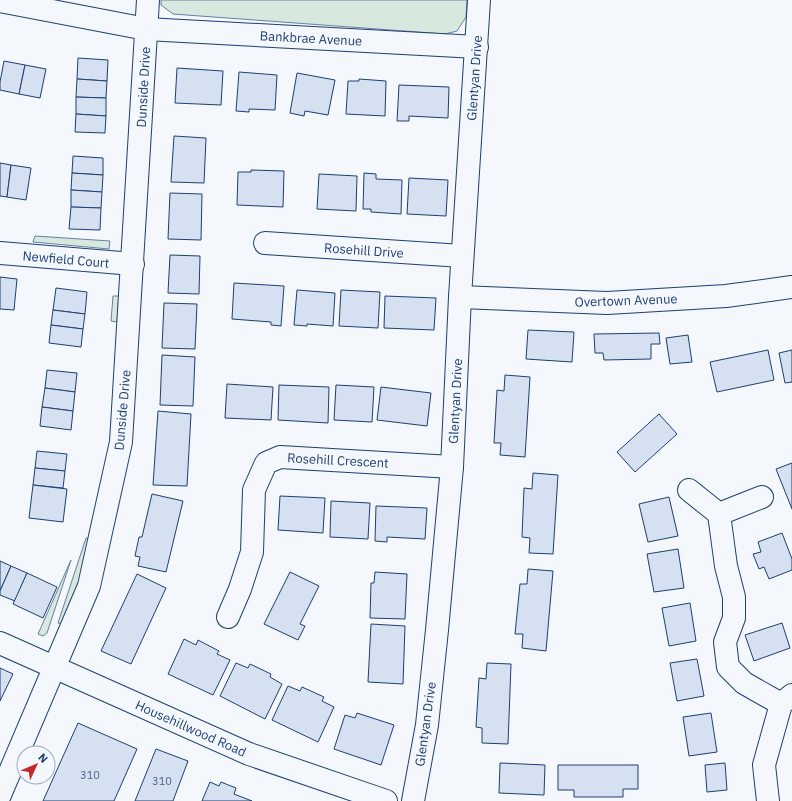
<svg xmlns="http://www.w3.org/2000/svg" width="792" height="801" font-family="'IBM Plex Sans',sans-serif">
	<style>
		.green { fill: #d7e8df; stroke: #687fa3 }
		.building { fill: #d5e0f0; stroke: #1d3f73 }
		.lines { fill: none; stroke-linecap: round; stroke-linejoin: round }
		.minor-casing { stroke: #1d3f73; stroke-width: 24 }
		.minor { stroke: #f4f7fb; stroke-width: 22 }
		.labels { text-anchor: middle; stroke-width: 3; stroke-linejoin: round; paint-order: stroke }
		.number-label { font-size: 11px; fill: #4b6792 }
		.street-label { font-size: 13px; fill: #1d3f73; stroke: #f4f7fb }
	</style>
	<rect width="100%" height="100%" fill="#f4f7fb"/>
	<g class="green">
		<path d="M161,0H467L466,17L457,31L445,34L173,14L161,5Z"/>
		<path d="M35,236L110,241L109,249L33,242Z"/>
		<path d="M113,296H119L117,322L111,321Z"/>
		<path d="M86,538L92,540L65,625L58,623Z"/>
		<path d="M71,560L47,633L43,636L38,634Z"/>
	</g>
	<g class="building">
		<path d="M78,58L108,60L107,81L77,79Z"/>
		<path d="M4,61L25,65L19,94L0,90V82Z"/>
		<path d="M25,65L46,69L40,98L19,94Z"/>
		<path d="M177,68L223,71L221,105L175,103Z"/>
		<path d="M239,72L277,75L275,110L249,109V112L236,111Z"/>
		<path d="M297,73L335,80L328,115L305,111L304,116L290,113Z"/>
		<path d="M77,79L107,81L106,98L76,97Z"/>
		<path d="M359,79L386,81L385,116L346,114L348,81H359Z"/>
		<path d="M399,85L449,87L448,118L409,116V121H397Z"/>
		<path d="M76,97L106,98V116L76,114Z"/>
		<path d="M76,114L106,116L105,133L75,132Z"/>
		<path d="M174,136L206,138L204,183L171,182Z"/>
		<path d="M73,156L103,158V175L72,173Z"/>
		<path d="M0,163L11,165L7,197L0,196Z"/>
		<path d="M11,165L31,168L26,200L7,197Z"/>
		<path d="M251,170L284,171L283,207L237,205L238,172H251Z"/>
		<path d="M72,173L103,175L102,192L71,190Z"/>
		<path d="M364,173L376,174V179L402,180L401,214L371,212V209H363Z"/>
		<path d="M319,174L357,176L356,211L317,209Z"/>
		<path d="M409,178L448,180L446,216L407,214Z"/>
		<path d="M71,190L102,192L101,208L71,207Z"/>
		<path d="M170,193L202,194L201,240L168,239Z"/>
		<path d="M71,207L101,208L100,230L69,229Z"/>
		<path d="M170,255L200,256L199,294L168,293Z"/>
		<path d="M0,277L17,279L14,310L0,309Z"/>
		<path d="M234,283L284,286L281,326L271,325V322L232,319Z"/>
		<path d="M56,288L87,292L85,314L53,310Z"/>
		<path d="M297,290L335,293L333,326L307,324V326L294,325Z"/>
		<path d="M341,290L380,292L378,328L339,326Z"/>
		<path d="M385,296L436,298L434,330L384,328Z"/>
		<path d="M164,303L197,304L195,349L162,348Z"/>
		<path d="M53,310L85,314L83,329L51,325Z"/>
		<path d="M51,325L83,329L81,347L49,343Z"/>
		<path d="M528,330L574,332L572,362L526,359Z"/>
		<path d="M659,333L660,344H651V359L604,360L603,353H595L594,334Z"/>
		<path d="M688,335L692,362L670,364L666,338Z"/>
		<path d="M768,350L774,380L717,392L710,362Z"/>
		<path d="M792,350V382L785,383L779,353Z"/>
		<path d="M162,355L195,357L193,406L160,405Z"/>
		<path d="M47,370L77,373L75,392L45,388Z"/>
		<path d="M505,375L530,377L525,457L500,455L501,443H494L497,390L504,391Z"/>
		<path d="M227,384L273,387L271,420L225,418Z"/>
		<path d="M279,385L329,387L328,423L278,420Z"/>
		<path d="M336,385L374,387L372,422L334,420Z"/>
		<path d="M381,387L431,393L427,426L377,420Z"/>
		<path d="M45,388L75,392L73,411L42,407Z"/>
		<path d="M42,407L73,411L71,430L40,426Z"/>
		<path d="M158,411L191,414L187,486L153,485Z"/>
		<path d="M659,414L677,434L635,472L617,452Z"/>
		<path d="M37,451L67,454L65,471L35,468Z"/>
		<path d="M792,463V509L776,469Z"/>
		<path d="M35,468L65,471L63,488L33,485Z"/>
		<path d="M533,473L558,475L553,554L529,553L530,538L522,537L524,488L532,489Z"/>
		<path d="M33,485L67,489L63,522L29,518Z"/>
		<path d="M152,494L183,501L166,572L138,566L140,557L135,556L139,537H142Z"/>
		<path d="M280,496L325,498L323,533L278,530Z"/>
		<path d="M669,497L678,536L648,542L639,504Z"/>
		<path d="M331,501L370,503L368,539L330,537Z"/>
		<path d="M376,506L427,508L425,539L387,537V542L375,541Z"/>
		<path d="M782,533L792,559V570L769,579L764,567L759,569L753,554L761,552L758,542Z"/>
		<path d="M678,549L684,588L654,592L647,554Z"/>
		<path d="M0,561L11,566L0,591Z"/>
		<path d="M11,566L27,573L15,601L0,595V591Z"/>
		<path d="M528,569L553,571L546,651L522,648L523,634H515L520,584H527Z"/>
		<path d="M290,572L319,586L300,624L305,626L298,640L264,624Z"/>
		<path d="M375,572L407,574L405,619L370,618L371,583H374Z"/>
		<path d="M27,573L57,587L43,618L13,604Z"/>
		<path d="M137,574L166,588L131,664L101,651Z"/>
		<path d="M690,603L696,641L669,646L662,608Z"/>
		<path d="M782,623L790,648L754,661L745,635Z"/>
		<path d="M371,624L405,626L403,684L368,682Z"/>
		<path d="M184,639L196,645L198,640L219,651L217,654L230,660L213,695L168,674Z"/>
		<path d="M697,659L704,696L677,701L670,663Z"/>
		<path d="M236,663L248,668L250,664L271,674L270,677L282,684L265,719L220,696Z"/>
		<path d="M487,663L511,664L508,744L482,743V728L476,727L479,678L486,679Z"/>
		<path d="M0,668L13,674L0,701Z"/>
		<path d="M288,686L300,691L302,687L324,697L322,701L334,707L318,742L272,720Z"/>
		<path d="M357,713L394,725L381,765L334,749L345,715L355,718Z"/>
		<path d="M711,713L717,752L689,756L683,717Z"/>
		<path d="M78,723L137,749L114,801H43Z"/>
		<path d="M156,749L188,761L173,801H135Z"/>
		<path d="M500,763L545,765L544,795L499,793Z"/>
		<path d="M725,763L727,790L707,792L705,765Z"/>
		<path d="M558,765H638V789H623V797H574V790H558Z"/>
		<path d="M210,782L219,786L221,782L236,788L234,794L252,801H202Z"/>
	</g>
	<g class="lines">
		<defs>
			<g id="minor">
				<path d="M0,1L146,29L477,47"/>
				<path d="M265,243L462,256"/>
				<path d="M0,253L133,264"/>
				<path d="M460,297L607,303L726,296L792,287"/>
				<path d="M689,490L719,514L762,497"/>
				<path d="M719,514L726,566L734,597V618L725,642L728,667L744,683L781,704"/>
				<path d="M228,617L240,589L252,552L254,490L266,463L280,457L452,467"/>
				<path d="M0,643L249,754L386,801"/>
				<path d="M0,795L89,586L121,442L148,0"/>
				<path d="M413,801L427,725L437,630L452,467L460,297L479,0"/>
				<path d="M768,801L764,765L781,704L792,695"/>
			</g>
		</defs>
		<use href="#minor" class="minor-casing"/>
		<use href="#minor" class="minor"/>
	</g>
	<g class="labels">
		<g class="number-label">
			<text x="90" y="779">310</text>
			<text x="162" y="785">310</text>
		</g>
		<g class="street-label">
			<text transform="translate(311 38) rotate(3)" y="5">Bankbrae Avenue</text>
			<text transform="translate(474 78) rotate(-86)" y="5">Glentyan Drive</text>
			<text transform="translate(143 87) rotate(-87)" y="5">Dunside Drive</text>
			<text transform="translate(364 250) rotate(4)" y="5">Rosehill Drive</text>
			<text transform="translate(66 259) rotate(5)" y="5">Newfield Court</text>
			<text transform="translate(626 300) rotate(-2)" y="5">Overtown Avenue</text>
			<text transform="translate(455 401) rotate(-87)" y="5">Glentyan Drive</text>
			<text transform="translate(122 410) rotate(-85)" y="5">Dunside Drive</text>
			<text transform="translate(338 460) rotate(3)" y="5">Rosehill Crescent</text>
			<text transform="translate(425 724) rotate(-82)" y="5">Glentyan Drive</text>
			<text transform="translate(191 728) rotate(24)" y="5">Househillwood Road</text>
		</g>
	</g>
	<g transform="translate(36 765) rotate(46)"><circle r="19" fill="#f4f7fb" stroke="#9eadc5"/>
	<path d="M0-3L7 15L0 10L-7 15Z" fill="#c62828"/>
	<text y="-6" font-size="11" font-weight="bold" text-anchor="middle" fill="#1d3f73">N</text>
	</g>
</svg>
